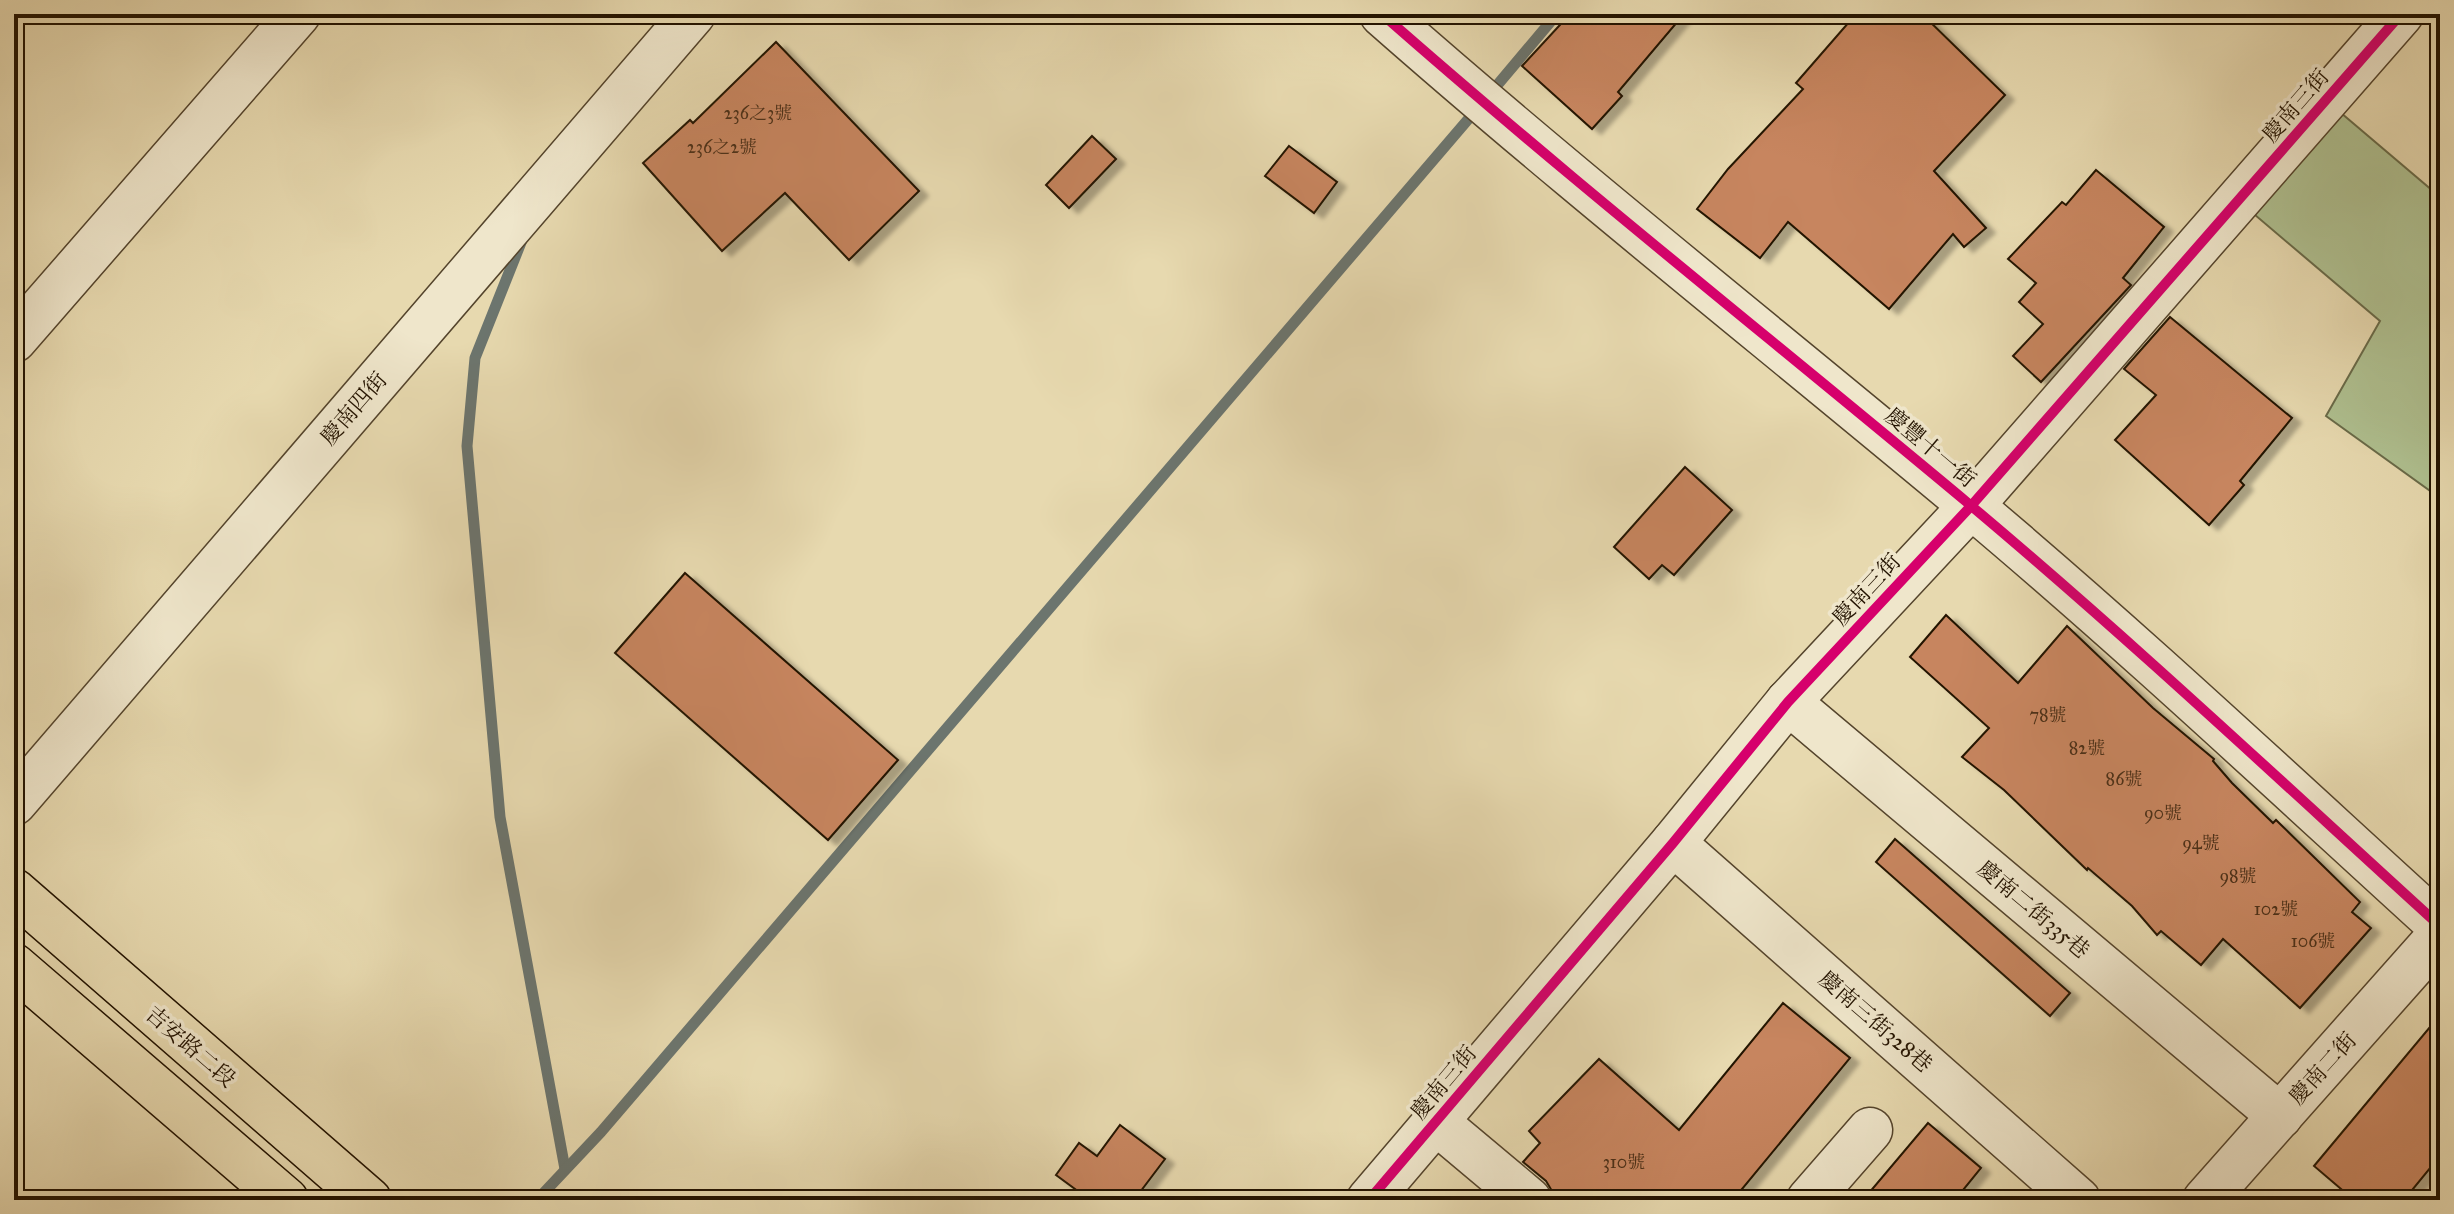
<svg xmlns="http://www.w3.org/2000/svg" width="2454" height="1214" font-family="'IM FELL Great Primer','Noto Serif TC',serif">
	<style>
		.green { fill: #afc090; stroke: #696a48; stroke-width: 2 }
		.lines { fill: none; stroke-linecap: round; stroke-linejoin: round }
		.stream { stroke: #6c756e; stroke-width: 11 }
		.building { fill: #c7855e; stroke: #231300; stroke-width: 2; filter: url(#shadow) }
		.minor-casing { stroke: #54442c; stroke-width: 47 }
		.major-casing { stroke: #231300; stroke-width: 47 }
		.minor { stroke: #efe6cb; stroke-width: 44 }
		.major { stroke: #e7d9af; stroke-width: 44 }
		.cycleway-casing { stroke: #efe6cb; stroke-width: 15 }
		.cycleway { stroke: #d6006c; stroke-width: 10 }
		.labels { text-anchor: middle; stroke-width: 7; stroke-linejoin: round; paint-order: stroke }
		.number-label { font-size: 18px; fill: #4c3018 }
		.street-label { font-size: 22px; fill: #231300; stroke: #efe6cb }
	</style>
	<defs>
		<filter id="shadow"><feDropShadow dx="9" dy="5" stdDeviation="2" flood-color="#0004"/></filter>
	</defs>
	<rect width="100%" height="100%" fill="#e7d9af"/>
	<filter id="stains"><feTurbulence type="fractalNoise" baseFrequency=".0025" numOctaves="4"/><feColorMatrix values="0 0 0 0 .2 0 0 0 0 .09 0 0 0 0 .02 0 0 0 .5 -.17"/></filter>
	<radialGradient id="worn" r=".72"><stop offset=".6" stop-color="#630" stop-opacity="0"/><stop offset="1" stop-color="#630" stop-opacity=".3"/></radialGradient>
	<path class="green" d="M2334,107L2440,197V498L2326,416L2380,321L2248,209Z"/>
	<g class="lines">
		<g class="stream">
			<path d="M1488,96L1557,14"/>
			<path d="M522,240L475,358L467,446L500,817L565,1169"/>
			<path d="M537,1200L601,1132L1477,109"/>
		</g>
	</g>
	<g class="building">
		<path d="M1570,14H1684L1618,92L1622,96L1592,129L1522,66Z"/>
		<path d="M1856,14H1922L2005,95L1934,171L1986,228L1964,247L1953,234L1889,309L1788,222L1760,258L1697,209L1728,169L1803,89L1796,83Z"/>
		<path d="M776,42L919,191L849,260L785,193L722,251L643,163L690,120L693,123Z"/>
		<path d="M1092,136L1116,159L1069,208L1046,185Z"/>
		<path d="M1289,146L1337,182L1314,213L1265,176Z"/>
		<path d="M2096,170L2164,227L2123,278L2131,285L2041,382L2013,356L2043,324L2019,302L2036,283L2008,259L2062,202L2066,205Z"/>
		<path d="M2170,317L2292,418L2240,481L2244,485L2209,525L2115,440L2156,395L2124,369Z"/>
		<path d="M1685,467L1732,510L1674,575L1662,565L1649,579L1614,547Z"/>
		<path d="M685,573L898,760L828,840L615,653Z"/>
		<path d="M1946,615L2018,683L2067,626L2153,708L2214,759L2213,761L2232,783L2273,823L2276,820L2360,902L2352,912L2371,928L2300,1008L2223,939L2201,965L2161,931L2157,935L2132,906L2088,868L2087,870L2004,790L1962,757L1989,728L1910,657Z"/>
		<path d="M1895,839L2070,993L2050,1016L1876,862Z"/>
		<path d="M1783,1003L1850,1058L1733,1200H1553L1552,1191L1546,1181L1523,1162L1540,1143L1529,1131L1599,1059L1679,1130Z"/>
		<path d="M2440,1015V1156L2404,1200H2354L2314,1166Z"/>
		<path d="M1928,1123L1981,1168L1955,1200H1863Z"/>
		<path d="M1120,1125L1165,1159L1134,1200H1090L1056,1175L1079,1143L1097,1156Z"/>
	</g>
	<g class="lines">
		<defs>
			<g id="minor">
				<path d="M1382,14C1574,183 1774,341 1969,504C2131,640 2284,784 2440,926"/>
				<path d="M14,340L298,14"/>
				<path d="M1788,702L2280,1116"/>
				<path d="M14,803L693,14"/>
				<path d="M1673,843L2078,1200"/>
				<path d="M1436,1122L1529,1200"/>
				<path d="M1369,1200L1673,843L1788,702L1971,506L2401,14"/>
				<path d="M1809,1200L1870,1130"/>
				<path d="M2205,1200L2440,935"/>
			</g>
			<g id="major">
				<path d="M14,891L369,1200"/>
				<path d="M14,966L286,1200"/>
			</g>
		</defs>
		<use href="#minor" class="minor-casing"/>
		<use href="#major" class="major-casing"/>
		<use href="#minor" class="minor"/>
		<use href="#major" class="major"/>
		<defs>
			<g id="cycleway">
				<path d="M1382,14C1574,183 1774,341 1969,504C2131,640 2284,784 2440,926"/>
				<path d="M1369,1200L1673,843L1788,702L1971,506L2401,14"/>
			</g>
		</defs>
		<use href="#cycleway" class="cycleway-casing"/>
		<use href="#cycleway" class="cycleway"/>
	</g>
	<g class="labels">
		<g class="number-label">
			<text x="758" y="119">236之3號</text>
			<text x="722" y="153">236之2號</text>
			<text x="2048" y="721">78號</text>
			<text x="2087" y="754">82號</text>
			<text x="2124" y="785">86號</text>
			<text x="2163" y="819">90號</text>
			<text x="2201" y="849">94號</text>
			<text x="2238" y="882">98號</text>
			<text x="2276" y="915">102號</text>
			<text x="2313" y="947">106號</text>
			<text x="1624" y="1168">310號</text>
		</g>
		<g class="street-label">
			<text transform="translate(2295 105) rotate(-49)" y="8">慶南三街</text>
			<text transform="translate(353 408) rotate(-49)" y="8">慶南四街</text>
			<text transform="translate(1931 447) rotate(40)" y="8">慶豐十一街</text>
			<text transform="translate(1866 589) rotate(-47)" y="8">慶南三街</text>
			<text transform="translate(2034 909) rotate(40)" y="8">慶南二街335巷</text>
			<text transform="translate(1876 1021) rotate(41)" y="8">慶南三街328巷</text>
			<text transform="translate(191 1046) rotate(41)" y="8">吉安路二段</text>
			<text transform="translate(2322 1068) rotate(-48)" y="8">慶南二街</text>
			<text transform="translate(1443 1082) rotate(-50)" y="8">慶南三街</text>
		</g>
	</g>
	<rect width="2454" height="1214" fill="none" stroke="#e7d9af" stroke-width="48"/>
	<rect x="16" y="16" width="2422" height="1182" fill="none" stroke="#231300" stroke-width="4"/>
	<rect x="24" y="24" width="2406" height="1166" fill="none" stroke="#231300" stroke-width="2"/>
	<rect width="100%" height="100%" filter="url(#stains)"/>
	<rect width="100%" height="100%" fill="url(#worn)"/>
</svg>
